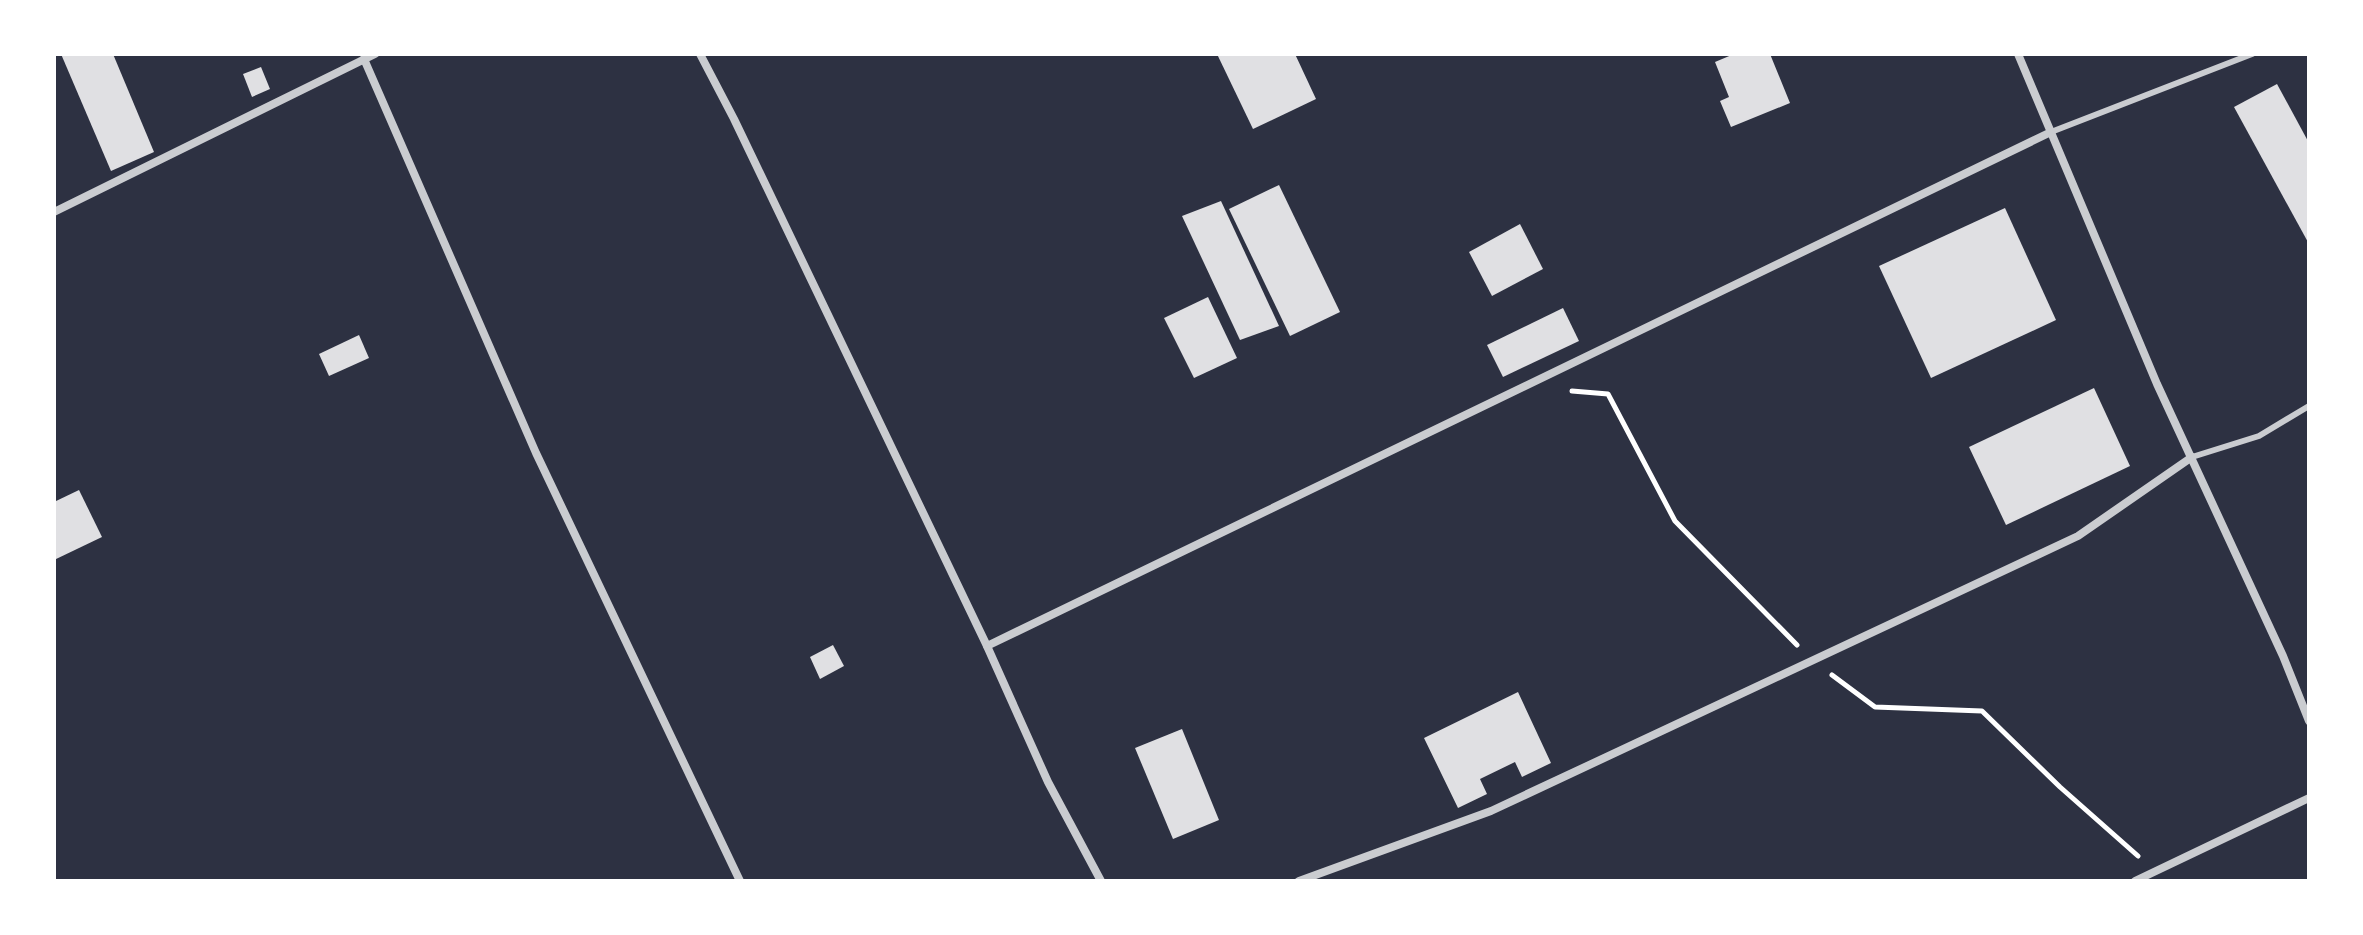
<svg xmlns="http://www.w3.org/2000/svg" width="2363" height="935" font-family="'Archivo Narrow',sans-serif">
	<style>
		.building { fill: #e0e0e3 }
		.lines { fill: none; stroke-linecap: round; stroke-linejoin: round }
		.path { stroke: #fff; stroke-width: 5 }
		.service { stroke: #caccd0; stroke-width: 6 }
		.minor { stroke: #caccd0; stroke-width: 8 }
	</style>
	<rect width="100%" height="100%" fill="#2d3142"/>
	<g class="building">
		<path d="M61,54H113L154,152L111,171Z"/>
		<path d="M1217,54H1295L1316,99L1253,129Z"/>
		<path d="M1734,54H1770L1790,103L1731,127L1720,101L1729,97L1715,62Z"/>
		<path d="M261,67L270,89L252,97L243,74Z"/>
		<path d="M2277,84L2309,143V244L2234,107Z"/>
		<path d="M1279,185L1340,312L1290,336L1229,209Z"/>
		<path d="M1221,201L1279,326L1240,340L1182,216Z"/>
		<path d="M2005,208L2056,320L1931,378L1879,266Z"/>
		<path d="M1520,224L1543,269L1492,296L1469,252Z"/>
		<path d="M1208,297L1237,358L1194,378L1164,318Z"/>
		<path d="M1563,308L1579,341L1503,377L1487,345Z"/>
		<path d="M359,335L369,358L329,376L319,354Z"/>
		<path d="M2094,388L2130,466L2006,525L1969,447Z"/>
		<path d="M79,490L102,537L54,560V502Z"/>
		<path d="M833,645L844,666L820,679L810,657Z"/>
		<path d="M1518,692L1551,763L1522,777L1515,762L1480,779L1487,794L1458,808L1424,738Z"/>
		<path d="M1182,729L1219,820L1173,839L1135,748Z"/>
	</g>
	<g class="lines">
		<g class="path">
			<path d="M1572,391L1608,394L1675,521L1797,645"/>
			<path d="M1832,675L1875,707L1982,711L2060,787L2138,856"/>
		</g>
		<g class="service">
			<path d="M2051,132L2252,54"/>
			<path d="M2192,457L2259,436L2309,406"/>
		</g>
		<g class="minor">
			<path d="M700,54L734,119L987,646L1048,782L1101,881"/>
			<path d="M2018,54L2157,384L2283,656L2309,721"/>
			<path d="M364,59L536,453L740,881"/>
			<path d="M54,212L375,54"/>
			<path d="M987,646L2051,132"/>
			<path d="M1299,881L1491,811L2078,536L2192,457"/>
			<path d="M2135,881L2309,798"/>
		</g>
	</g>
	<rect width="2363" height="935" fill="none" stroke="#ffffff" stroke-width="112"/>
</svg>
